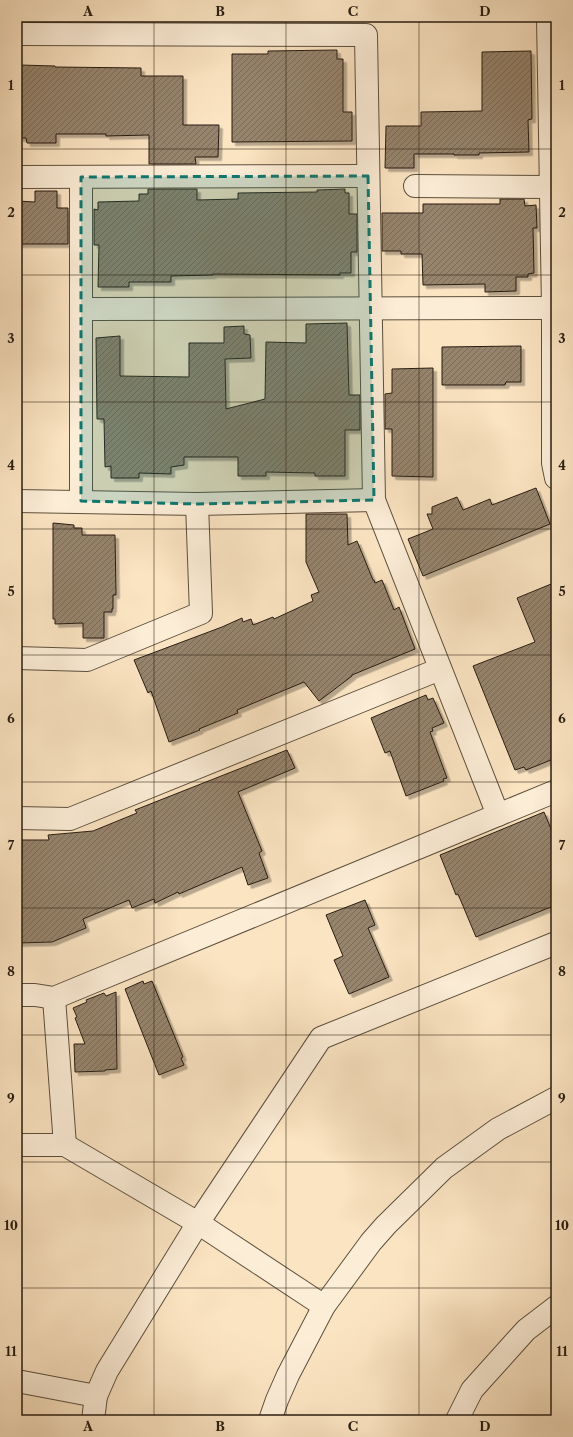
<svg xmlns="http://www.w3.org/2000/svg" width="573" height="1437" font-family="'Libre Caslon Text',serif">
	<style>
		.building { fill: url(#building-hatch); stroke: #281d11; filter: url(#shadow) }
		.lines { fill: none; stroke-linecap: round; stroke-linejoin: round }
		.minor-casing { stroke: #5d4f3d; stroke-width: 24 }
		.tertiary-casing { stroke: #5d4f3d; stroke-width: 24 }
		.minor { stroke: #fcedd7; stroke-width: 22 }
		.tertiary { stroke: #fcedd7; stroke-width: 22 }
		.marked { fill: #0f766e; fill-opacity: 0.2; stroke: #0f766e; stroke-width: 3; stroke-dasharray: 8 5; stroke-linejoin: round }
		.grid { fill: none; stroke: #281d11; stroke-width: 1; stroke-opacity: 0.55 }
		.neatline { fill: none; stroke: #281d11; stroke-width: 1.5 }
		.grid-label { font-size: 13px; text-anchor: middle; font-weight: bold; fill: #281d11 }
	</style>
	<defs>
		<pattern id="building-hatch" width="6" height="6" patternUnits="userSpaceOnUse"><rect width="6" height="6" fill="#96846d"/><path d="M-1 1l2-2M0 6l6-6M5 7l2-2" fill="none" stroke="#7a6b58"/></pattern>
		<filter id="shadow"><feDropShadow dx="3.5" dy="3.5" stdDeviation="0" flood-color="#0004"/></filter>
	</defs>
	<rect width="100%" height="100%" fill="#fbe4c2"/>
	<filter id="stains"><feTurbulence type="fractalNoise" baseFrequency=".005" numOctaves="4"/><feColorMatrix values="0 0 0 0 .2 0 0 0 0 .09 0 0 0 0 .02 0 0 0 .5 -.17"/></filter>
	<radialGradient id="worn" r=".72"><stop offset=".6" stop-color="#630" stop-opacity="0"/><stop offset="1" stop-color="#630" stop-opacity=".3"/></radialGradient>
	<g class="building">
		<path d="M337,50V59H343V112H352V141L232,142V54H268V51Z"/>
		<path d="M531,51L532,119L528,120L529,152L479,153V155H454V154H414V168H385L386,126H421V112L482,111V52Z"/>
		<path d="M20,65L55,66V67L141,68V76H183V125H219L218,157H195L196,164H149V135L106,136V134H56V143H27L26,138H19Z"/>
		<path d="M148,189H197V200L238,199V193L317,192V190L345,189V193H349V214H357V252H351V273H340V275L213,274V275L171,276V282H129V287H98L99,245H94V209L98,210V202L139,201V194H148Z"/>
		<path d="M35,191H57V208H68V244H17V201L35,202Z"/>
		<path d="M500,199H524L525,206L536,205L537,228H533L534,273L528,274V277H516V291L485,292V284L423,285L422,254H401V251H382V213H423V204H500Z"/>
		<path d="M347,323L349,395H360V430H345V476H315V473L266,472V476H238V457H184V465L171,467V474L139,473V478H111V466L105,467L104,419H97L96,338L120,336V376L189,377V343H224V327L244,326V334L250,335L251,358L225,359L226,409L265,399L266,342L306,343V324Z"/>
		<path d="M521,346V382H506L505,385H442V347Z"/>
		<path d="M433,368V477L392,476V429H385V394L392,393V369Z"/>
		<path d="M536,488L550,524L423,576L408,539L433,529L427,514H432V507L457,497L463,510L490,499L492,505Z"/>
		<path d="M306,514H347L348,545L357,541L373,580H374L375,583L382,580L394,610L399,607L415,649L352,675V676L319,701L304,682L237,710L238,713L199,729L200,730L169,742L151,691L148,693L134,660L222,627L242,618L243,622L251,619L253,625L273,617L274,619L313,601L311,595L319,592L306,562Z"/>
		<path d="M53,523L74,525V528H82V535H115L116,595H113V609H112V612H104V638H83V623L55,624V619H53Z"/>
		<path d="M556,582V758L526,770L524,767L515,770L473,666L535,642L517,598Z"/>
		<path d="M426,695L428,700L433,698L444,723L432,728L433,731L430,732L447,778L443,779L444,781L406,796L390,751L385,753L371,718Z"/>
		<path d="M287,750L295,768L238,792L262,851L259,853L268,878L248,885L242,867L179,894L178,892L155,903L154,899L132,908L129,900L83,919L86,928L52,942L18,943L17,860H22V840H49L48,835L93,831L137,813L135,810Z"/>
		<path d="M544,812L556,841V905L476,937L458,894L456,895L440,855Z"/>
		<path d="M365,900L375,925L368,928L389,977L349,994L334,960L343,956L326,915Z"/>
		<path d="M143,981L144,984L152,981L183,1057L181,1058L184,1065L159,1075L125,989Z"/>
		<path d="M116,992L117,1069L105,1070V1071L75,1072L74,1044H85L75,1018L77,1017L73,1008L87,1002L86,1000L104,993L106,996Z"/>
	</g>
	<g class="lines">
		<defs>
			<g id="minor">
				<path d="M17,34L366,35L374,500L498,815"/>
				<path d="M17,177L368,176"/>
				<path d="M81,177V501"/>
				<path d="M415,186L551,187"/>
				<path d="M82,309L556,308"/>
				<path d="M17,501L197,504L374,500"/>
				<path d="M17,658L87,660L201,613L197,504"/>
				<path d="M17,818L70,819L440,669"/>
				<path d="M17,995H35L54,998L556,791"/>
				<path d="M54,998L65,1145"/>
				<path d="M17,1145H65L198,1223L324,1306"/>
				<path d="M17,1381L96,1396"/>
				<path d="M93,1420L96,1396L107,1371L198,1223L321,1038L556,943"/>
				<path d="M270,1420L277,1400L288,1375L324,1306L371,1242L386,1225L444,1168L498,1129L556,1098"/>
			</g>
			<g id="tertiary">
				<path d="M548,17L553,308V463L556,478"/>
				<path d="M457,1420L472,1390L526,1330L556,1307"/>
			</g>
		</defs>
		<use href="#minor" class="minor-casing"/>
		<use href="#tertiary" class="tertiary-casing"/>
		<use href="#minor" class="minor"/>
		<use href="#tertiary" class="tertiary"/>
	</g>
	<path class="marked" d="M368,176L374,500L197,504L81,501V177Z"/>
	<path class="grid" d="M154,17V1420M286,17V1420M419,17V1420M17,149H556M17,275H556M17,402H556M17,529H556M17,655H556M17,782H556M17,908H556M17,1035H556M17,1162H556M17,1288H556"/>
	<rect width="573" height="1437" fill="none" stroke="#fbe4c2" stroke-width="44"/>
	<rect x="22" y="22" width="529" height="1393" class="neatline"/>
	<g class="grid-label">
		<text x="88" y="16">A</text>
		<text x="220" y="16">B</text>
		<text x="353" y="16">C</text>
		<text x="485" y="16">D</text>
		<text x="11" y="90">1</text>
		<text x="562" y="90">1</text>
		<text x="11" y="217">2</text>
		<text x="562" y="217">2</text>
		<text x="11" y="343">3</text>
		<text x="562" y="343">3</text>
		<text x="11" y="470">4</text>
		<text x="562" y="470">4</text>
		<text x="11" y="596">5</text>
		<text x="562" y="596">5</text>
		<text x="11" y="723">6</text>
		<text x="562" y="723">6</text>
		<text x="11" y="850">7</text>
		<text x="562" y="850">7</text>
		<text x="11" y="976">8</text>
		<text x="562" y="976">8</text>
		<text x="11" y="1103">9</text>
		<text x="562" y="1103">9</text>
		<text x="11" y="1230">10</text>
		<text x="562" y="1230">10</text>
		<text x="11" y="1356">11</text>
		<text x="562" y="1356">11</text>
		<text x="88" y="1431">A</text>
		<text x="220" y="1431">B</text>
		<text x="353" y="1431">C</text>
		<text x="485" y="1431">D</text>
	</g>
	<rect width="100%" height="100%" filter="url(#stains)"/>
	<rect width="100%" height="100%" fill="url(#worn)"/>
</svg>
